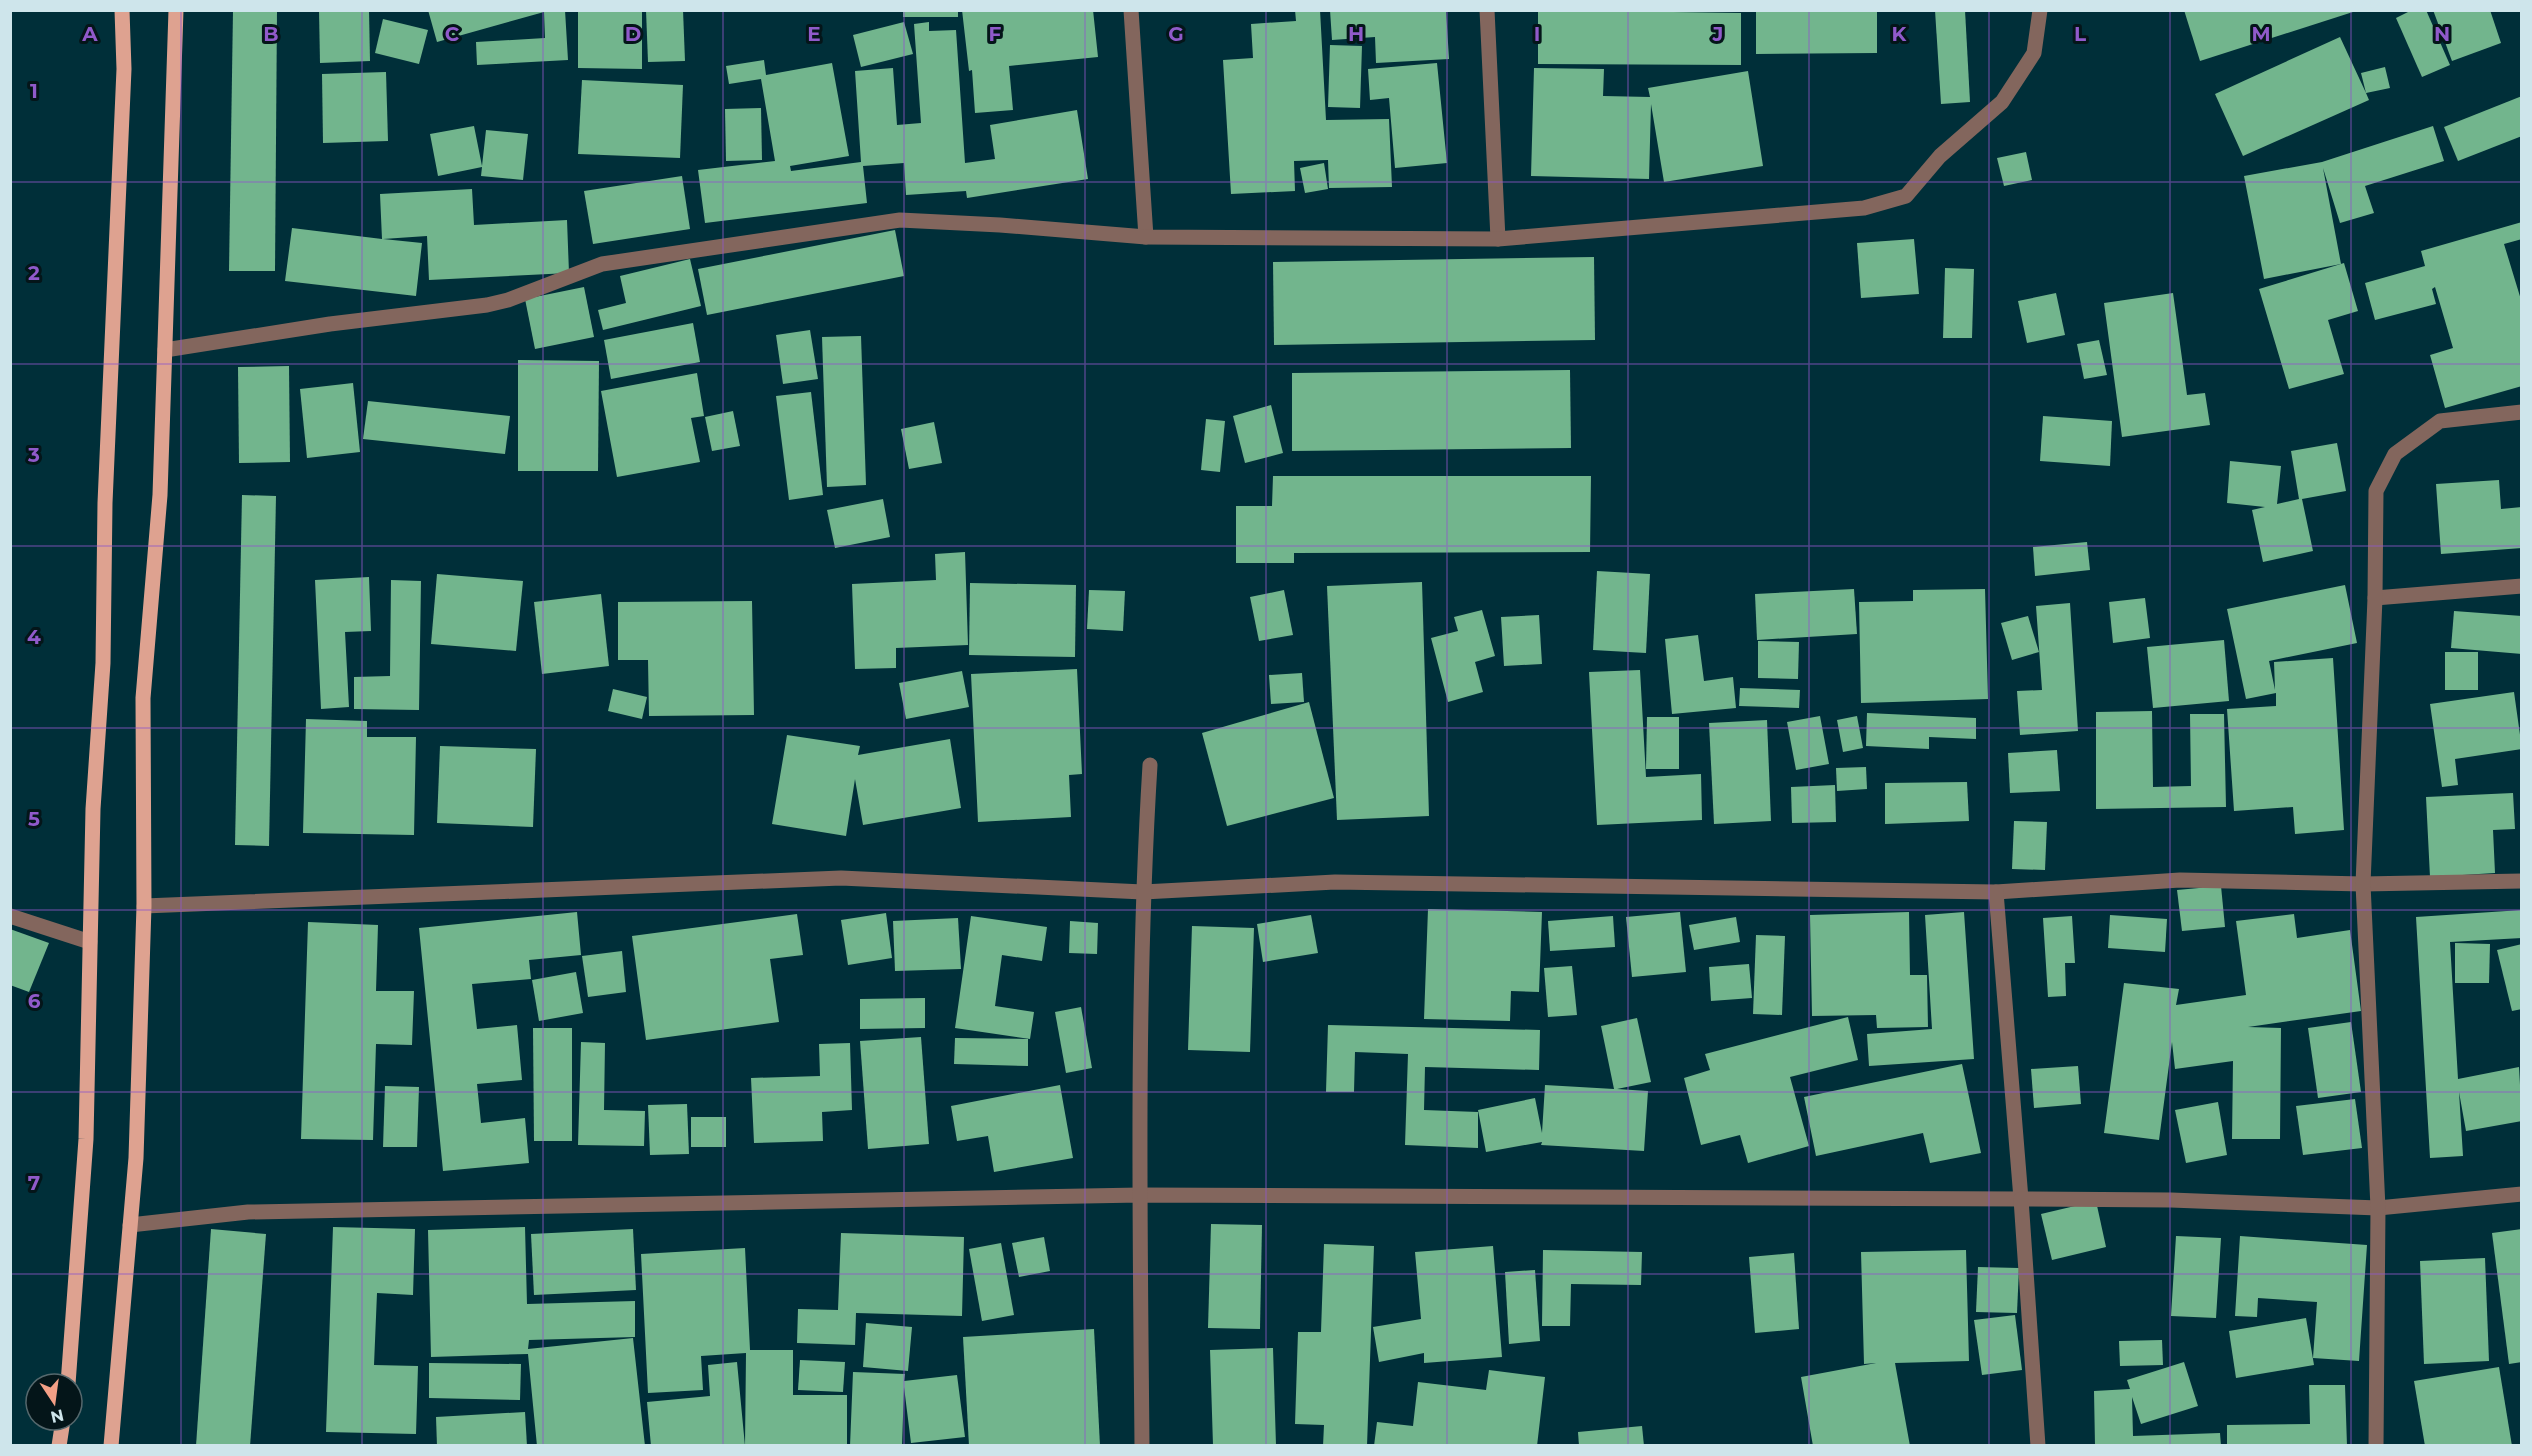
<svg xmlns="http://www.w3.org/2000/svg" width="2532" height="1456" font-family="Montserrat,sans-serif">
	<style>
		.building { fill: #72b58d }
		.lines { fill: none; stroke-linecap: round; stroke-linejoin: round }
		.minor { stroke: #83665d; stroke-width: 15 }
		.major { stroke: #dea290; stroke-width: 15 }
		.grid { fill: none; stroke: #905aca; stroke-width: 1.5; stroke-opacity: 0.55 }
		.grid-label { font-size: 20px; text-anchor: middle; font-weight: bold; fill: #905aca; stroke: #041519; stroke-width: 6; stroke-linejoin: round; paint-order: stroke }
	</style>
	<rect width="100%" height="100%" fill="#002f39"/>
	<g class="building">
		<path d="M233,10H277L275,271H229Z"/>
		<path d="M319,10H369L370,61L320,63Z"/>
		<path d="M428,10H565L568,60L477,65L476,42L545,38L544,12L437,42Z"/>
		<path d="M578,10H642V69L578,68Z"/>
		<path d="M646,10H683L685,61L648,62Z"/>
		<rect x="903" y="10" width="55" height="7"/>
		<path d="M962,10H1093L1098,57L1009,66L1013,110L975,113L972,70L969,71Z"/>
		<path d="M1295,10H1320L1326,120L1389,119L1392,187L1329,188L1328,160L1294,161L1295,191L1231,194L1223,60L1253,58L1251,24L1296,21Z"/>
		<path d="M1330,10H1446L1449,59L1376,63L1375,37L1332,40Z"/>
		<path d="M1538,10L1741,13V65L1538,64Z"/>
		<path d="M1756,10H1877V53L1756,54Z"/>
		<path d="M1935,10H1965L1970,102L1941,104Z"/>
		<path d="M2184,10H2355L2356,11L2200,61Z"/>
		<path d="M2412,10H2426L2450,65L2422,77L2396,18Z"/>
		<path d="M2433,10H2490L2501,43L2452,61Z"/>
		<path d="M383,19L428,30L419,64L375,53Z"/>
		<path d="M904,22L913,54L861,67L853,35Z"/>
		<path d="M929,22V31L956,30L965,163L995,159L990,125L1077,110L1088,179L967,198L966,191L906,195L904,163L863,166L867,203L705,223L698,170L775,161L761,79L729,84L726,66L764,60L766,75L832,63L849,156L790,166L791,171L861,162L855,71L893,68L897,125L921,123L914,24Z"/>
		<path d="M2340,37L2366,93L2361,73L2385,67L2390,88L2366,93L2369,100L2243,156L2215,94Z"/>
		<path d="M1330,45L1362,46L1360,108L1328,107Z"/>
		<path d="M1437,63L1447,163L1395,168L1389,98L1370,100L1368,69Z"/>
		<path d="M1534,68L1604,69L1603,96L1650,97L1648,88L1748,71L1763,166L1664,182L1651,104L1649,179L1531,176Z"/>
		<path d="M386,72L388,141L323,143L322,74Z"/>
		<path d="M582,80L683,85L680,158L578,154Z"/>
		<path d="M2522,96V136L2458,161L2444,127Z"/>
		<path d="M761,108L762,160L726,161L725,109Z"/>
		<path d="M474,126L482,166L486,130L528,134L523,180L481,176L482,167L438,176L430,134Z"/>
		<path d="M2433,126L2444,161L2365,186L2374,213L2340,223L2323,168L2341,264L2264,279L2244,176L2322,162Z"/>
		<path d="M2026,152L2032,180L2004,186L1997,158Z"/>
		<path d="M1324,163L1328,189L1305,193L1300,168Z"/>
		<path d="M682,176L690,229L593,244L584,191Z"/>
		<path d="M472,189L474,225L567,220L569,273L429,280L427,236L383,239L422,243L416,296L285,281L292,228L382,239L380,194Z"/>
		<path d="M2522,222V239L2504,244L2522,303V386L2445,408L2430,355L2453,348L2435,287L2432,289L2436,304L2375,320L2365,283L2425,266L2421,251Z"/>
		<path d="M895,230L904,276L707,315L698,269Z"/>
		<path d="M1914,239L1919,294L1861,298L1857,243Z"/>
		<path d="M1594,257L1595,340L1274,345L1273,262Z"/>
		<path d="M690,259L701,306L603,330L598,310L626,303L620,276Z"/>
		<path d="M2344,263L2358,311L2328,320L2344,374L2289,389L2259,289Z"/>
		<path d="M1945,268L1974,269L1972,338H1943Z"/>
		<path d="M584,287L594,337L535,349L525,299Z"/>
		<path d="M2056,293L2065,335L2027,343L2018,301Z"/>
		<path d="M2173,293L2187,395L2205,393L2210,425L2122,437L2104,303Z"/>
		<path d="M693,323L700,362L611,379L604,340Z"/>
		<path d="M810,330L818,379L783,384L776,335Z"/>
		<path d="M861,336L866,485L827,487L822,337Z"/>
		<path d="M2099,340L2107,375L2084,379L2077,344Z"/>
		<path d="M518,360L599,361L598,471H518Z"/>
		<path d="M289,366L290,462L239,463L238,367Z"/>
		<path d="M1570,370L1571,448L1292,451V373Z"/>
		<path d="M697,373L704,416L691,418L700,462L617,477L601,391Z"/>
		<path d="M353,383L360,452L307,458L300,389Z"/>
		<path d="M811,392L823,495L789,500L776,396Z"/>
		<path d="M368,401L510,416L505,454L363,439Z"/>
		<path d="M1271,405L1283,453L1245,463L1233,416Z"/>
		<path d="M733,411L740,446L712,451L705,417Z"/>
		<path d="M2043,416L2112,421L2110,466L2040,461Z"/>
		<path d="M1206,419L1225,421L1220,472L1201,470Z"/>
		<path d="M934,422L942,463L909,469L901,429Z"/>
		<path d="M2337,443L2346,491L2302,499L2313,551L2263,562L2252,510L2265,507L2227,503L2230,461L2281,466L2277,504L2299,499L2291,451Z"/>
		<path d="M1273,476H1591L1590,552L1294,553V563H1236V506H1272Z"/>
		<path d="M2499,480L2501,509L2522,507V548L2441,554L2436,484Z"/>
		<path d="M242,495L276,496L269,846L235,845Z"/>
		<path d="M883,499L890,537L835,548L827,510Z"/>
		<path d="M2087,542L2090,570L2035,576L2033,547Z"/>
		<path d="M965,552L968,645L896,648V668L855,669L852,584L936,580L935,554Z"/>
		<path d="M1597,571L1650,574L1646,653L1593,650Z"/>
		<path d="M437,574L523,581L516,651L431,644Z"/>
		<path d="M369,577L371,631L345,632L349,707L321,709L315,580Z"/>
		<path d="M391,580L421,581L419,710L354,709V677L390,676Z"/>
		<path d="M1422,582L1429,816L1337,820L1327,586Z"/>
		<path d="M970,583L1076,585L1075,657L969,655Z"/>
		<path d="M2345,585L2357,643L2269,661L2275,690L2274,662L2333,658L2344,830L2295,834L2293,807L2234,811L2227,709L2276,706V693L2246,699L2227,609Z"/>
		<path d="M1854,589L1857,634L1757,640L1755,594Z"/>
		<path d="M1985,589L1988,699L1861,703L1859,602L1913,601V590Z"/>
		<path d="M1089,590L1125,591L1123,631L1087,629Z"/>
		<path d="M1284,590L1293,635L1259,641L1250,597Z"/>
		<path d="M601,594L609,666L542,674L534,602Z"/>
		<path d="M2145,598L2150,638L2113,643L2109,602Z"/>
		<path d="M752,601L754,715L649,716L648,660H618V602Z"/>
		<path d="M2070,603L2078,731L2020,735L2017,691L2042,690L2036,606Z"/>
		<path d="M1482,610L1495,656L1475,662L1483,692L1448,702L1431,638L1458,631L1454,617Z"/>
		<path d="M2454,611L2522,616V654L2451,648Z"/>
		<path d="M1539,615L1542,664L1504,666L1501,617Z"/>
		<path d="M2028,616L2039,652L2012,660L2001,623Z"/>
		<path d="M1698,635L1704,681L1733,677L1736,708L1672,714L1665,639Z"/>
		<path d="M2224,640L2229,701L2153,708L2147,647Z"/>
		<path d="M1758,641L1799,642L1798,679L1758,678Z"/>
		<rect x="2445" y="652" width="33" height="38"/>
		<path d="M1077,669L1082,774L1069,775L1071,817L978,822L971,674Z"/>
		<path d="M1640,670L1646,777L1701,774L1702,820L1597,825L1589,672Z"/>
		<path d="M962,671L969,707L906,719L899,683Z"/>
		<path d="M1302,673L1304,702L1271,704L1269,675Z"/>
		<path d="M1740,688L1800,690L1799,708L1739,706Z"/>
		<path d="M613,689L647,697L642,719L608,711Z"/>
		<path d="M2514,692L2522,749L2455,759L2458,785L2442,787L2430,704Z"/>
		<path d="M1309,702L1334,798L1227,826L1202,733Z"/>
		<path d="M2152,711L2153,787L2191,786L2190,714H2224L2226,807L2096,809V712Z"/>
		<path d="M1867,713L1976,718V739L1929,737V749L1866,746Z"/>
		<path d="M1820,716L1829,764L1796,770L1787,722Z"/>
		<path d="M1857,716L1863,748L1843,752L1837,720Z"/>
		<path d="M1647,717H1679V769H1646Z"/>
		<path d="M306,719L367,721V737H416L414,835L303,833Z"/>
		<path d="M1767,720L1771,821L1714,824L1709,723Z"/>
		<path d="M787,735L860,746L858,755L950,739L961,808L863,825L855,779L846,836L772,824Z"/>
		<path d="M440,746L536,749L533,827L437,823Z"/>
		<path d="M2057,750L2060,791L2010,793L2008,753Z"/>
		<path d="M1866,767L1867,789L1837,791L1836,768Z"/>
		<path d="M1967,782L1969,821L1885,824V783Z"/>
		<path d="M1835,785L1836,822L1792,823L1791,787Z"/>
		<path d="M2513,793L2515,829L2493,830L2495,873L2430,877L2426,797Z"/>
		<path d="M2014,821L2047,822L2045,870L2012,869Z"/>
		<path d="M2221,886L2225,927L2182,931L2177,890Z"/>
		<path d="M1428,909L1542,912L1539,992L1511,991L1510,1021L1424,1019Z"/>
		<path d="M2522,910V938L2450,942L2458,1079L2519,1067L2522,1121L2466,1131L2459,1092L2463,1156L2430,1158L2416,917Z"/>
		<path d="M577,912L581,955L529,960L531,979L472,984L477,1029L517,1025L522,1080L477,1084L481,1123L525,1118L529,1163L443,1171L419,928Z"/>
		<path d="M1680,912L1686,972L1632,977L1626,917Z"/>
		<path d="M1909,912L1910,975H1927L1928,1027L1877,1028L1876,1015L1812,1016L1810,915Z"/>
		<path d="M1964,912L1974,1059L1869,1066L1867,1034L1932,1029L1925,915Z"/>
		<path d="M886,913L892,958L848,965L841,920Z"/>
		<path d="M797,914L803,955L770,959L779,1022L646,1040L632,936Z"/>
		<path d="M2294,914L2297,938L2350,930L2361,1011L2248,1027L2281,1028L2280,1139H2232L2233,1061L2175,1069L2172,1042L2159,1140L2104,1133L2124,983L2179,989L2176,1005L2246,995L2236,921Z"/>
		<path d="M1311,915L1318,953L1263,962L1257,924Z"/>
		<path d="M2110,915L2167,919L2165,952L2108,948Z"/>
		<path d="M971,916L1047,927L1042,961L1002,955L995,1006L1034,1012L1030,1039L955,1028Z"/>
		<path d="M1613,916L1615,947L1550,951L1548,921Z"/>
		<path d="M2072,916L2075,963H2065L2066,996L2048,997L2043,918Z"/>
		<path d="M1736,917L1740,942L1694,950L1689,925Z"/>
		<path d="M958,918L961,969L895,971L893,921Z"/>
		<path d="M1070,921L1098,923L1097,954L1069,953Z"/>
		<path d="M308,922L378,925L376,991H414L412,1045L376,1044L373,1140L301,1139Z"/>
		<path d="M1192,926L1254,928L1250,1052L1188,1050Z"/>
		<path d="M10,929L49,943L29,992L10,985Z"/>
		<path d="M1756,935L1785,936L1782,1015L1753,1014Z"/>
		<path d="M2455,943L2490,944L2489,983H2455Z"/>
		<path d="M2522,944V1009L2512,1011L2497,950Z"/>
		<path d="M622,951L626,992L588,997L582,956Z"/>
		<path d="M1749,964L1752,998L1711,1001L1709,967Z"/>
		<path d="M1572,966L1577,1015L1548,1017L1544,968Z"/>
		<path d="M576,972L583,1013L539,1021L532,980Z"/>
		<path d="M925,998V1028L860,1029V999Z"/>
		<path d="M1081,1007L1092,1068L1066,1073L1055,1012Z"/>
		<path d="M1848,1017L1858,1060L1790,1077L1809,1146L1748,1163L1740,1135L1701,1145L1684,1078L1710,1070L1705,1054Z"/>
		<path d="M1637,1018L1651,1082L1617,1089L1648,1091L1644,1151L1541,1145L1542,1142L1486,1152L1478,1110L1535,1098L1542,1133L1545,1085L1614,1089L1601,1026Z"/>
		<path d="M2351,1022L2361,1092L2318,1098L2308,1028Z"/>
		<path d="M1328,1025L1540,1030L1539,1070L1425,1067L1424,1110L1478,1112V1148L1405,1145L1408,1054L1355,1052L1354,1092H1326Z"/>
		<path d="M533,1028H572V1141H534Z"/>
		<path d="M921,1037L929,1144L868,1149L860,1041Z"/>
		<path d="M955,1038L1028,1039V1066L954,1064Z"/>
		<path d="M581,1042L605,1043L604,1110L645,1111L644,1146L578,1145Z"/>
		<path d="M850,1043L852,1110L822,1112L823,1141L754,1143L751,1078L820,1076L819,1044Z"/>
		<path d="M1962,1064L1981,1153L1930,1163L1923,1133L1816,1156L1804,1097Z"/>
		<path d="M2078,1066L2081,1104L2034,1108L2031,1069Z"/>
		<path d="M1060,1085L1073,1158L994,1172L988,1136L957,1141L951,1106Z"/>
		<path d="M385,1086L419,1087L417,1147H383Z"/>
		<path d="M2355,1099L2362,1148L2303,1155L2296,1106Z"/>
		<path d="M2218,1102L2227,1155L2186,1163L2175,1110Z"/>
		<path d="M687,1104L689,1154L650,1155L648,1105Z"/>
		<rect x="691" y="1117" width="35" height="30"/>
		<path d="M2096,1201L2106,1247L2052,1260L2041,1214Z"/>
		<path d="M1211,1224L1262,1225L1260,1329L1208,1328Z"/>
		<path d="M333,1227L415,1229L413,1295L377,1293L374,1365L418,1366L416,1434L326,1432Z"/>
		<path d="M525,1227L527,1304L635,1301V1337L529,1340L528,1349L633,1338L645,1446H537L528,1354L431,1357L428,1230Z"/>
		<path d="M211,1229L266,1234L250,1446H196Z"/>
		<path d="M633,1229L636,1290L534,1295L531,1234Z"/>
		<path d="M2522,1229V1362L2509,1364L2492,1233Z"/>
		<path d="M841,1233L964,1237L962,1316L856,1313L855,1345L797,1343L798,1309L838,1310Z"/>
		<path d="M2176,1236L2221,1238L2216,1318L2171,1316Z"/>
		<path d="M2240,1236L2367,1245L2359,1361L2313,1358L2317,1302L2258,1298L2257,1317L2235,1316Z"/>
		<path d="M1044,1237L1050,1271L1019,1277L1012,1243Z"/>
		<path d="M1001,1243L1014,1315L982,1321L969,1249Z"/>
		<path d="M1324,1244L1374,1246L1367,1446H1323L1324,1425L1295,1424L1298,1332H1321Z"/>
		<path d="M1493,1246L1502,1357L1424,1363V1353L1379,1362L1373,1327L1421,1319L1415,1252Z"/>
		<path d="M745,1248L750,1350H793V1395H847V1446H745L746,1353L701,1356L703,1390L648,1393L641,1254Z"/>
		<path d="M1543,1250L1642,1252L1641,1285L1571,1284L1570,1326H1542Z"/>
		<path d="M1966,1250L1969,1361L1895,1363L1910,1446H1813L1801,1377L1876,1363L1864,1364L1861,1252Z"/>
		<path d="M1794,1253L1799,1329L1755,1333L1749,1257Z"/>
		<path d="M2485,1258L2489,1361L2424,1364L2420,1261Z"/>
		<path d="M1978,1267L2019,1268L2017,1313L1976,1312Z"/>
		<path d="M1535,1270L1540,1341L1509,1344L1505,1272Z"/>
		<path d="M2015,1315L2022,1370L1982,1375L1974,1320Z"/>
		<path d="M2306,1318L2314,1365L2236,1378L2229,1331Z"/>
		<path d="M866,1323L912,1327L908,1371L863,1367Z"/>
		<path d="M1094,1329L1100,1446H969L963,1337Z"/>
		<path d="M2162,1340L2163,1365L2120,1366L2119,1341Z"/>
		<path d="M1273,1348L1276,1446H1213L1210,1350Z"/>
		<path d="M800,1360L845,1362L843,1392L798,1390Z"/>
		<path d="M737,1362L745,1446H651L647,1402L710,1396L708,1365Z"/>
		<path d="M2184,1362L2198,1406L2141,1424L2132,1397L2133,1436L2220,1433L2221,1446H2095L2094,1391L2130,1389L2127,1380Z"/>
		<path d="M429,1363L521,1364L520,1400L429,1398Z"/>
		<path d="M2499,1367L2512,1446H2425L2414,1381Z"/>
		<path d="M1489,1370L1545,1377L1537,1446H1374L1377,1422L1413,1426L1418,1382L1486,1390Z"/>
		<path d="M853,1372L905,1374L904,1381L957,1375L965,1437L911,1443L904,1387L902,1446H850Z"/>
		<path d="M2309,1385H2345L2347,1446H2227V1425L2310,1424Z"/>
		<path d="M525,1412L527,1446H437L436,1417Z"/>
		<path d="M1642,1426L1644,1446H1579L1578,1432Z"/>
	</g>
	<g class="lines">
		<g class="minor">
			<path d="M1131,10L1146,237"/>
			<path d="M1487,10L1498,239"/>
			<path d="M165,350L330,324L487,305L508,300L602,264L900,220L1000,225L1146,237L1498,239L1864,208L1906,196L1940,156L2002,102L2034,53L2040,10"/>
			<path d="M2375,598L2522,586"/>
			<path d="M144,906L841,878L1143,892L1335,882L1996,892L2180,880L2363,884L2522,881"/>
			<path d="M10,916L90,942"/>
			<path d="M130,1225L248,1212L1140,1195L2021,1199L1996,892"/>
			<path d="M1142,1446C1140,1219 1136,992 1150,765"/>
			<path d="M2038,1446L2021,1199L2171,1200L2378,1208L2522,1194"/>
			<path d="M2376,1446L2378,1208L2363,884L2375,598L2376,491L2395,454L2440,421L2522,412"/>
		</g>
		<g class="major">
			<path d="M68,1384L86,1139L93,809L103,663L105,503L124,69L122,10"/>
			<path d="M59,1446L63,1420"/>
			<path d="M111,1446L136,1158L144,906L143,698L160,495L176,10"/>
		</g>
	</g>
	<path class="grid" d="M181,10V1446M362,10V1446M543,10V1446M723,10V1446M904,10V1446M1085,10V1446M1266,10V1446M1447,10V1446M1628,10V1446M1809,10V1446M1989,10V1446M2170,10V1446M2351,10V1446M10,182H2522M10,364H2522M10,546H2522M10,728H2522M10,910H2522M10,1092H2522M10,1274H2522"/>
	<g class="grid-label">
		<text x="90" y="41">A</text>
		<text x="271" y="41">B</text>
		<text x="452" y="41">C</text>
		<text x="633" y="41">D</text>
		<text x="814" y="41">E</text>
		<text x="995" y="41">F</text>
		<text x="1176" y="41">G</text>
		<text x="1356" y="41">H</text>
		<text x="1537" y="41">I</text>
		<text x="1718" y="41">J</text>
		<text x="1899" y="41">K</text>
		<text x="2080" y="41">L</text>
		<text x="2261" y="41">M</text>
		<text x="2442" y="41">N</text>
		<text x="34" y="98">1</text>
		<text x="34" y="280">2</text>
		<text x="34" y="462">3</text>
		<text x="34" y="644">4</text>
		<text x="34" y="826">5</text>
		<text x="34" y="1008">6</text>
		<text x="34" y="1190">7</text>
	</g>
	<rect width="2532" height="1456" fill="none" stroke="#cee5eb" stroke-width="24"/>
	<g transform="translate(54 1402) rotate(167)"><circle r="28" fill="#041519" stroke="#55686d" stroke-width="1.5"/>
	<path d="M0-4.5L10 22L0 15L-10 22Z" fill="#f39f86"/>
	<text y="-9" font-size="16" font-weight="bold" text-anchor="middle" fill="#cee5eb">N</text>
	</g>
</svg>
